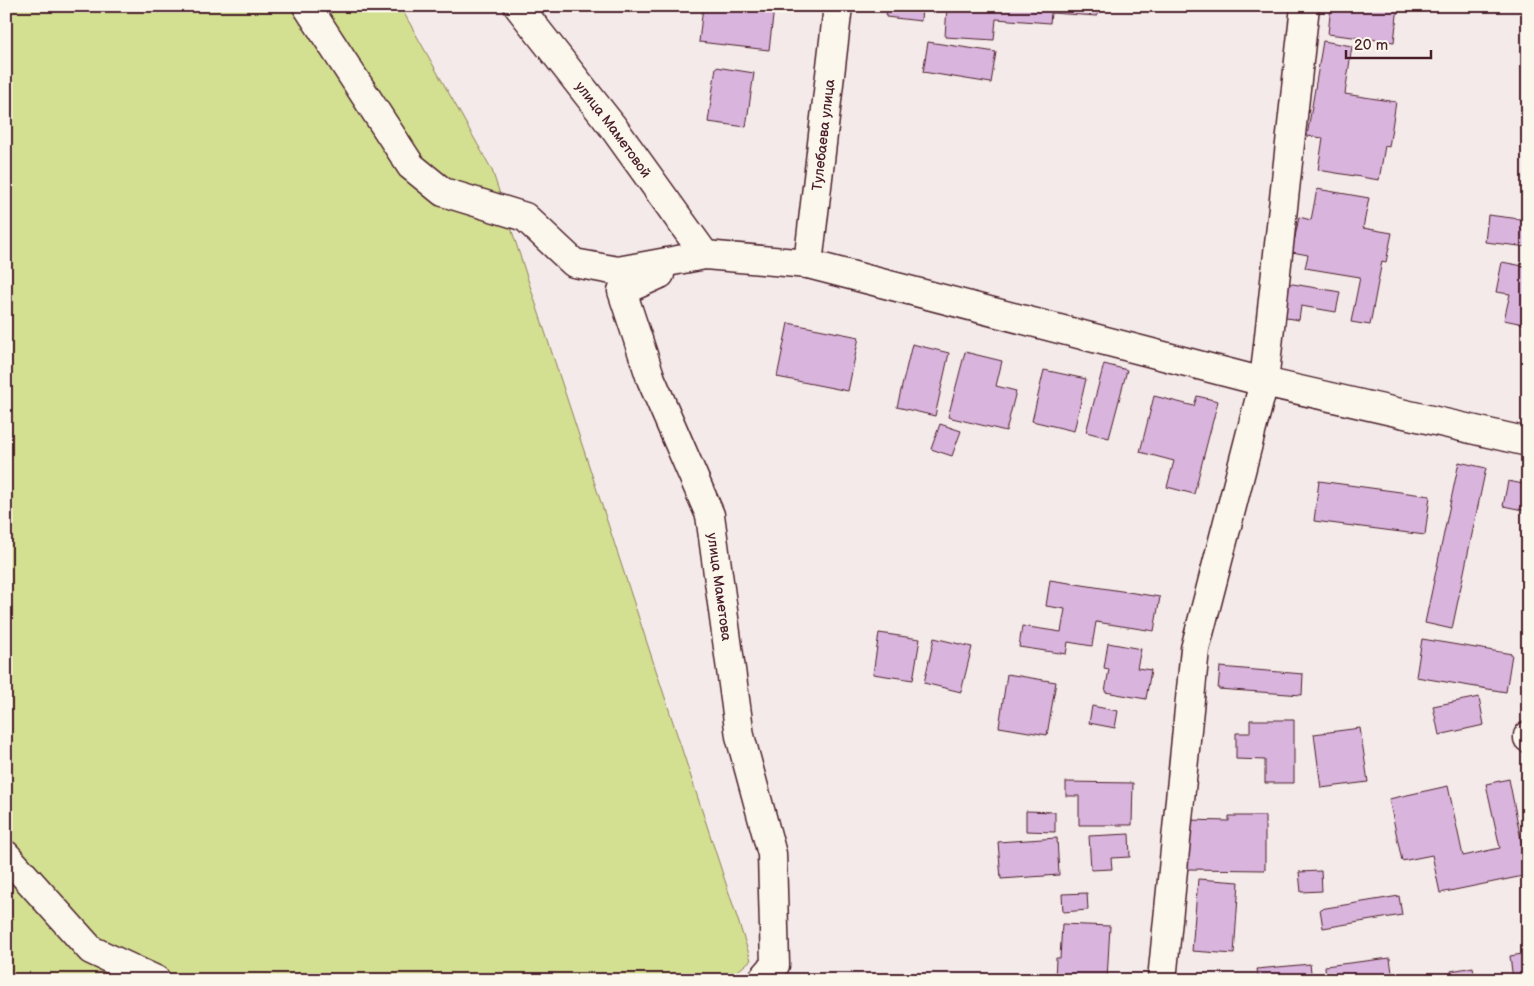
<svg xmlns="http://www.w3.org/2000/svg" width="1534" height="986" font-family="'Balsamiq Sans',sans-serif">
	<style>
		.green { fill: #d3df91; stroke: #8e7f5e }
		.building { fill: #d9b4dd; stroke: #4a1f2b }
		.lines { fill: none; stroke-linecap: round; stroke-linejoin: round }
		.street-casing { stroke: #4a1f2b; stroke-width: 31 }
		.street { stroke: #fbf7ec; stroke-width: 28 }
		.labels { text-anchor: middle; stroke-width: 5; stroke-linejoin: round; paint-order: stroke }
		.street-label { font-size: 14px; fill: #4a1f2b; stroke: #fbf7ec }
	</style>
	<rect width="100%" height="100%" fill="#f4eae9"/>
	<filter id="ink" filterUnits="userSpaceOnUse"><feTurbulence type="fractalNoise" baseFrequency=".02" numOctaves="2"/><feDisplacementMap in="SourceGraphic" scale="10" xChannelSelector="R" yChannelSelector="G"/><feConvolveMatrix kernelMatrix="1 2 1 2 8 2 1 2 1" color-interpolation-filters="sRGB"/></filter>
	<g filter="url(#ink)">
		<path class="green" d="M6,6H400L492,170L751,960L727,980H6Z"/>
		<g class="building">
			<path d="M703,6L774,8L769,50L699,42Z"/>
			<path d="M887,6H922L921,21L886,17Z"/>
			<path d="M947,6H1098L1097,16L1051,13L1050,23L996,19L994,40L945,37Z"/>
			<path d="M1331,6H1398L1394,42L1328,34Z"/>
			<path d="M1323,41L1352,46L1345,94L1396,102L1389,147L1385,146L1379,180L1318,170L1323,138L1307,136Z"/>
			<path d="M928,42L996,52L991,83L923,72Z"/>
			<path d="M716,67L754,73L746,127L708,122Z"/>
			<path d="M1317,189L1369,198L1363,228L1392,233L1386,262L1382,261L1370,325L1351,322L1360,277L1305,268L1308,255L1292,252L1299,217L1311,220Z"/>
			<path d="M1525,194H1528V209H1523Z"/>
			<path d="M1488,215L1528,220V247L1485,242Z"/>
			<path d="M1502,262L1528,267V325L1504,320L1510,294L1496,292Z"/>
			<path d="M1287,283L1340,292L1336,312L1301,306L1299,320L1280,317Z"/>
			<path d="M788,323L859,337L848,391L777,377Z"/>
			<path d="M912,344L949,353L935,416L897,407Z"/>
			<path d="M965,352L1002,361L996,386L1016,391L1006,431L948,417Z"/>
			<path d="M1104,364L1127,370L1109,438L1086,432Z"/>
			<path d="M1044,370L1086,379L1074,431L1032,421Z"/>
			<path d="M1154,396L1194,406L1197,396L1218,401L1194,494L1167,487L1174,461L1140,452Z"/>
			<path d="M940,424L961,431L952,456L931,449Z"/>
			<path d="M1459,462L1486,468L1452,629L1425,623Z"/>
			<path d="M1319,481L1430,496L1425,535L1314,521Z"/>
			<path d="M1508,481L1528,485V511L1503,506Z"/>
			<path d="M1050,580L1160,597L1154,631L1096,622L1092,646L1068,642L1066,654L1019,647L1022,626L1061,632L1065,609L1046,606Z"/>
			<path d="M879,633L920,639L913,680L873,674Z"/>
			<path d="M934,638L972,647L961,692L924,683Z"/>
			<path d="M1422,639L1512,654L1506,692L1416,677Z"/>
			<path d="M1108,643L1141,649L1137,668L1151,670L1146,699L1105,692L1109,669L1104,668Z"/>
			<path d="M1220,667L1303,674L1302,695L1218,689Z"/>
			<path d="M1007,674L1056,682L1047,735L999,727Z"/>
			<path d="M1479,697L1484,725L1439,735L1433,706Z"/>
			<path d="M1092,706L1118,711L1115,728L1089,723Z"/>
			<path d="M1250,720H1294V783H1265V760L1236,759V733H1250Z"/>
			<path d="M1360,728L1368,782L1321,788L1314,734Z"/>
			<path d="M1509,779L1528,875L1440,893L1432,855L1402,861L1389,799L1448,786L1463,856L1500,848L1486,784Z"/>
			<path d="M1066,782L1133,783L1132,825H1079V796H1066Z"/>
			<path d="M1026,811L1055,812V832L1026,831Z"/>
			<path d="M1229,816H1265V870L1187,869V820L1229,821Z"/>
			<path d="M1129,834L1130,857L1111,858L1112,869L1091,870L1089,836Z"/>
			<path d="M1057,838L1059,875L1001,879L998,842Z"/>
			<path d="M1321,871L1322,891L1301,892L1299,872Z"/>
			<path d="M1198,879L1239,882L1234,954L1192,951Z"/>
			<path d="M1087,893L1088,910L1063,912L1062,894Z"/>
			<path d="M1399,896L1402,915L1323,928L1320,909Z"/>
			<path d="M1062,924L1110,926L1107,980H1055L1056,958H1060Z"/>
			<path d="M1528,953V980H1513L1510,956Z"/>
			<path d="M1390,958L1393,980H1326L1325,966Z"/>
			<path d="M1310,964L1312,980H1259L1257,969Z"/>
			<path d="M1473,967L1475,980H1452L1451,971Z"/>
		</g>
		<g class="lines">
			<defs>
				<g id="street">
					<path d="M307,6L411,166L443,192L525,217L574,263L618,271L705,255L808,264L1264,382L1528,442"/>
					<path id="s1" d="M518,6L613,127L705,255"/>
					<path id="s2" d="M808,264L838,6"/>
					<path id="s3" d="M660,274L622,291L651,379L710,515L740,736L772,854L775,965L762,980"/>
					<path d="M1528,736V738"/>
					<path d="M6,855L91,950L156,980"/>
					<path d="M1162,980L1195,649L1264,382L1305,6"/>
				</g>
			</defs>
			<use href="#street" class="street-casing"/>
			<use href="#street" class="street"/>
		</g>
	</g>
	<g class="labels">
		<g class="street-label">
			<text dy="5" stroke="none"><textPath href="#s1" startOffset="156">улица Маметовой</textPath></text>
			<text dy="5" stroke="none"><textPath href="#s2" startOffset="130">Тулебаева улица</textPath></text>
			<text dy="5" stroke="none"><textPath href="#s3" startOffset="355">улица Маметова</textPath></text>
		</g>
	</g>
	<rect width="1534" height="986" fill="none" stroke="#fbf7ec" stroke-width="25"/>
	<rect x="12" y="12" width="1509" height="961" fill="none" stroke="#4a1f2b" stroke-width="2" filter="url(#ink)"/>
	<path d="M1346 50v8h85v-8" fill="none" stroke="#4a1f2b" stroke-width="2.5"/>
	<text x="1354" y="50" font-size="15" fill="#4a1f2b" stroke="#fbf7ec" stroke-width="4" paint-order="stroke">20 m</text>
</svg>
